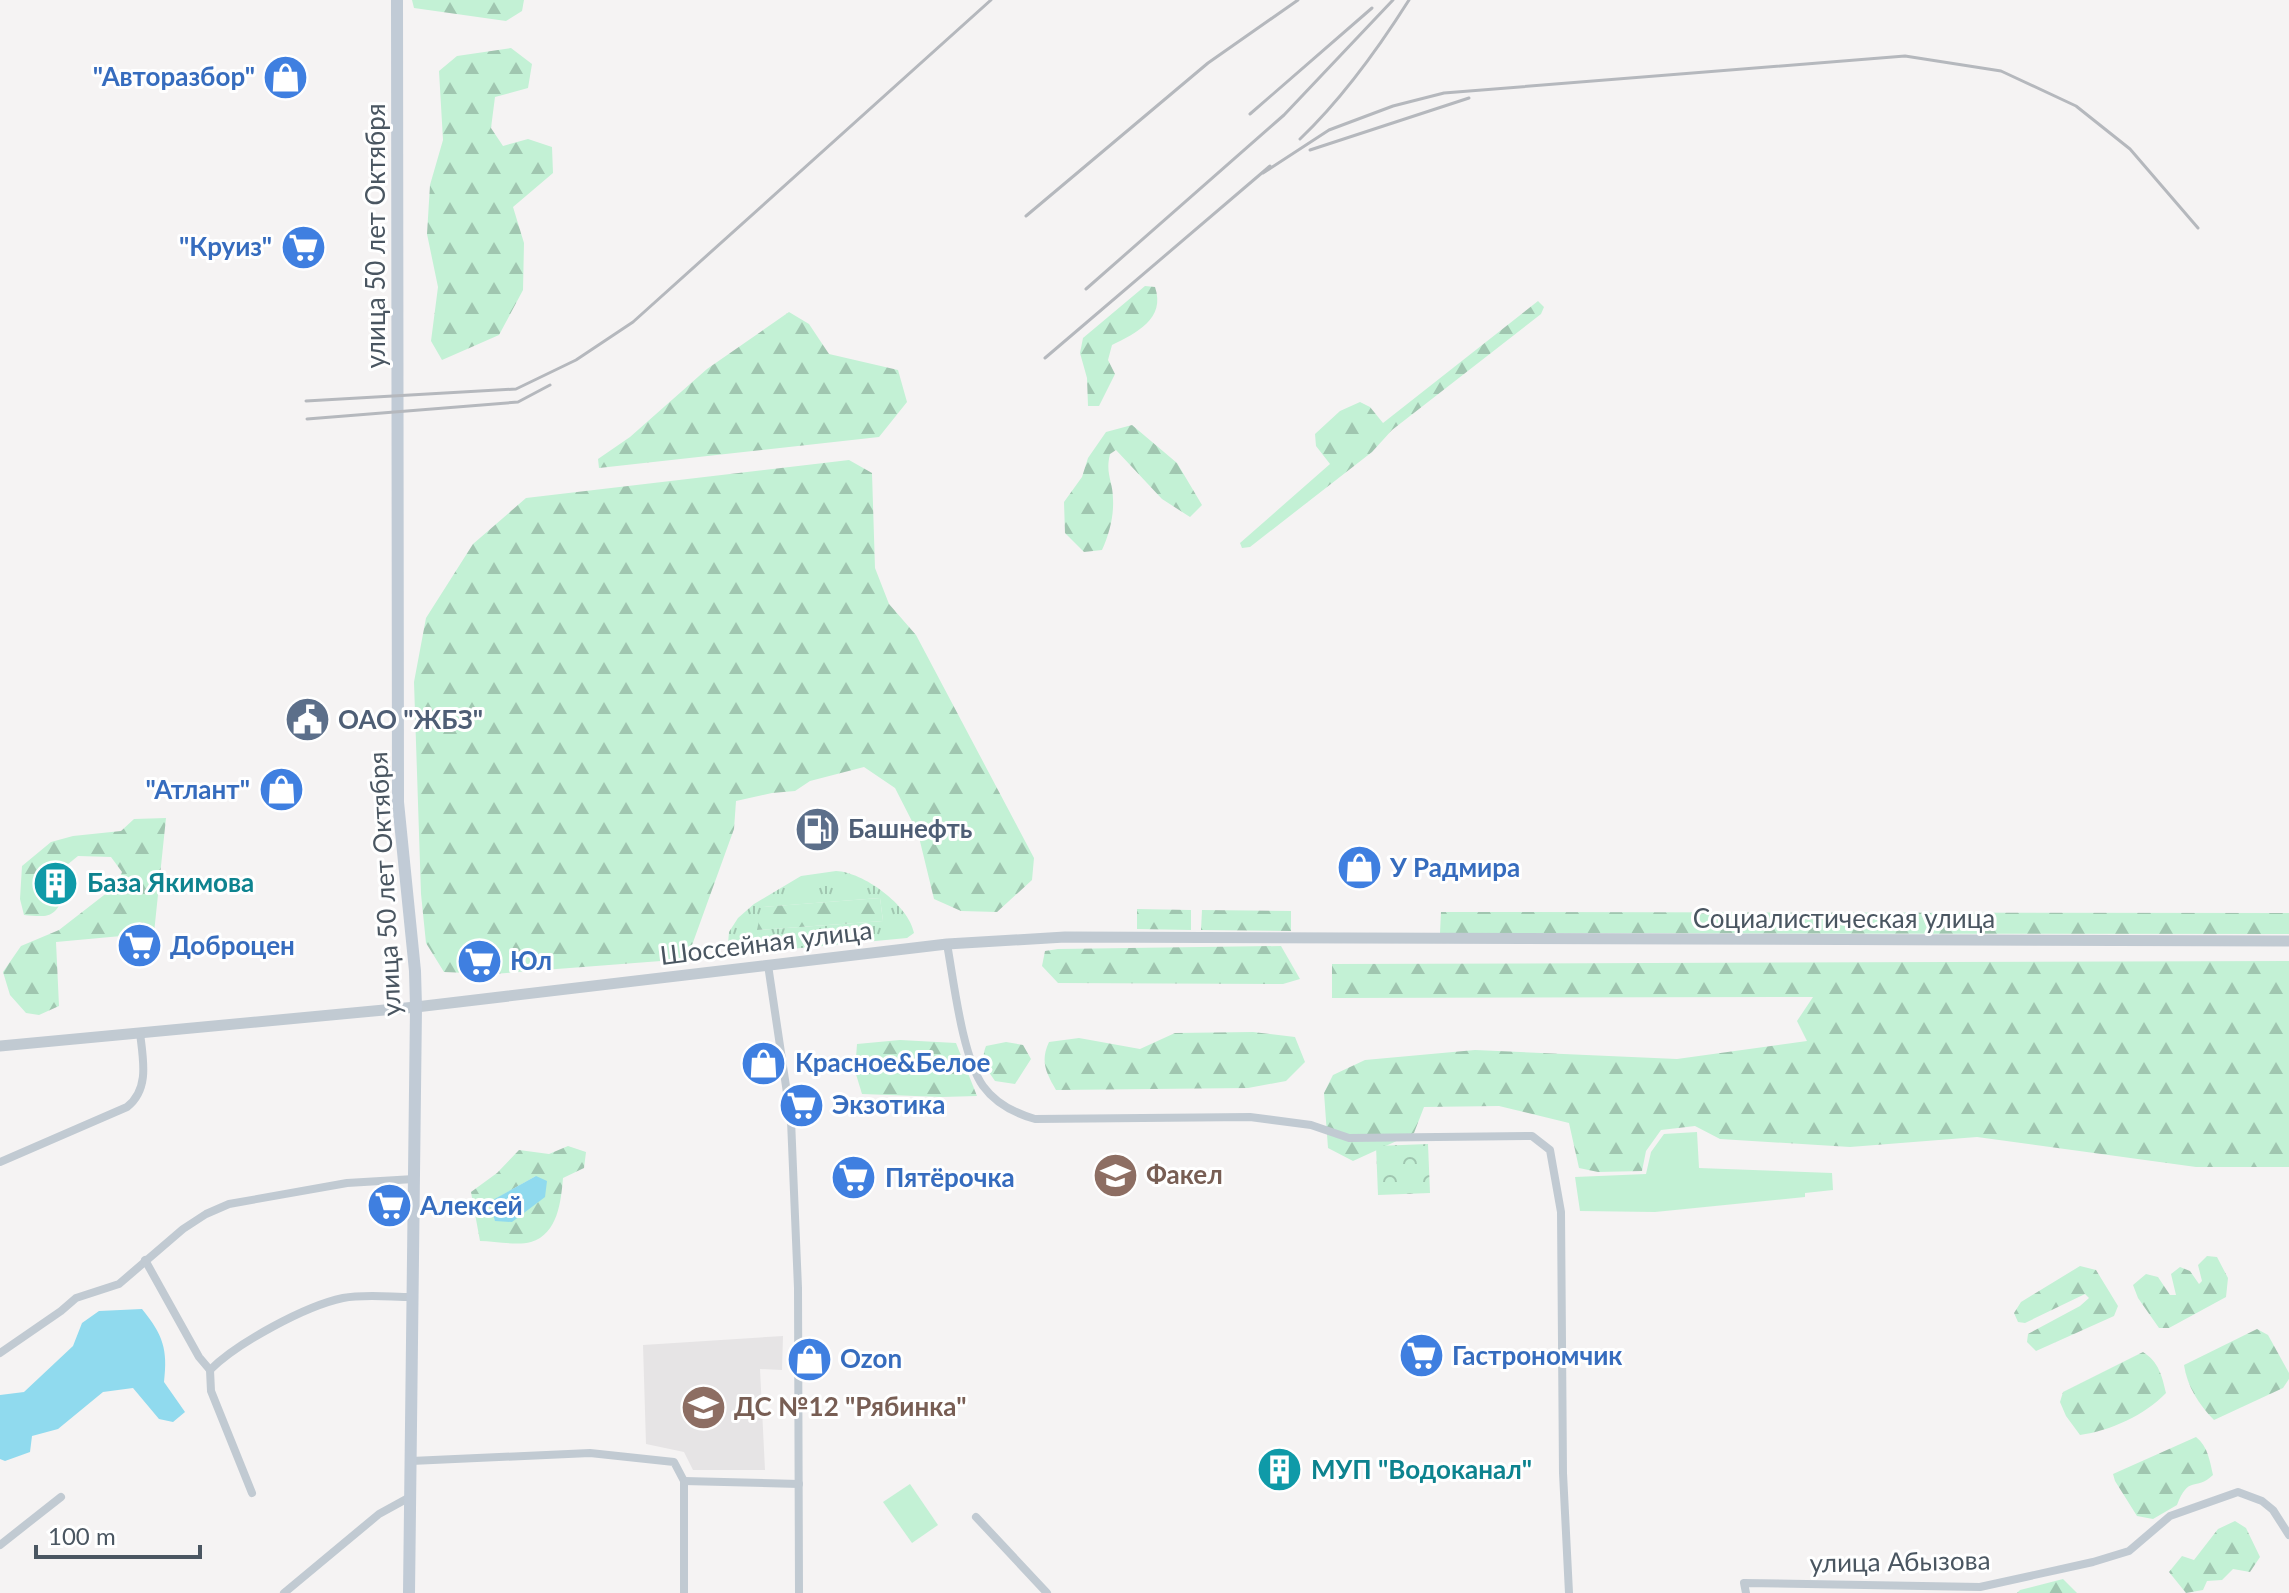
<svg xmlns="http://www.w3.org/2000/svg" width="2289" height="1593" font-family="Lato,sans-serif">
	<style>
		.education { fill: #e6e4e5 }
		.grass { fill: url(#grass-tufts); fill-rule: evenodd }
		.forest { fill: url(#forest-firs); fill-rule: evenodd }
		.park { fill: url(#park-crowns) }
		.garden { fill: #c3f1d5 }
		.water { fill: #90daee }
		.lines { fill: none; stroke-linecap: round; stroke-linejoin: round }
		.minor { stroke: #c1cad2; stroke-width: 8 }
		.tertiary { stroke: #c1cad2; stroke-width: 11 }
		.secondary { stroke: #c1cbd6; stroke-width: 12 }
		.rail { stroke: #b5b8bd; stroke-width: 3 }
		.labels { text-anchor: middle; stroke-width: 6; stroke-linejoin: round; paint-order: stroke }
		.shop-label { font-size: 26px; font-weight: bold; fill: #366cbe; stroke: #fff; text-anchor: start }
		.street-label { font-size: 26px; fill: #4a5661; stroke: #fff }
		.service-label { font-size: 26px; font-weight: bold; fill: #4e5e75; stroke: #fff; text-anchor: start }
		.culture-label { font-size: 26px; font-weight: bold; fill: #0d838f; stroke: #fff; text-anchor: start }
		.education-label { font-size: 26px; font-weight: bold; fill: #785e54; stroke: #fff; text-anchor: start }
	</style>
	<defs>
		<pattern id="grass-tufts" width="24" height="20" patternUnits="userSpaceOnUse" patternTransform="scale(2)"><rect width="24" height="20" fill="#c3f1d5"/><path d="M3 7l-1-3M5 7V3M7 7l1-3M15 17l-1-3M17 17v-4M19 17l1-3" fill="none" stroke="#a0c6b0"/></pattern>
		<pattern id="forest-firs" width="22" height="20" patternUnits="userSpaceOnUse" patternTransform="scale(2)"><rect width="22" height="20" fill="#c3f1d5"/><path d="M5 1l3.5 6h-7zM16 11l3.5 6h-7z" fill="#a0c6b0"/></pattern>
		<pattern id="park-crowns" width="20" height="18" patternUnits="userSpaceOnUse" patternTransform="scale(2)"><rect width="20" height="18" fill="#c3f1d5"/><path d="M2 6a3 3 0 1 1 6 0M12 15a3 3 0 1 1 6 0" fill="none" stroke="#a0c6b0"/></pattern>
	</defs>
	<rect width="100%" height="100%" fill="#f5f3f3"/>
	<path class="education" d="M783,1336L782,1370L760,1369L765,1470H693L684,1452L646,1444L643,1345Z"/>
	<path class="grass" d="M836,871C863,872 909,905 914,933L907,938L727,955L729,932L738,918L754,904L801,876ZM880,898L883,921L758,930L763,907Z"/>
	<g class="forest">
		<path d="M412,0H524L522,11L506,21L414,8Z"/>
		<path d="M511,48L532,64L528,88L495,97L491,128L503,146L528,139L552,147L553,173L513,207L524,243L523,290L499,335L442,360L431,341L438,287L427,234L430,185L443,140L439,71L457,56Z"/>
		<path d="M1145,286L1155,287C1166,319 1136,333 1112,345L1108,360L1115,374L1099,406H1088L1087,378L1080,353L1083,338Z"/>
		<path d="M1538,301L1544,307L1541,314L1392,430L1372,452L1250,547L1242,548L1240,543L1330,464L1316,446L1315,434L1340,411L1360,402L1370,407L1383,423Z"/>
		<path d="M789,312L809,324L829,354L898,370L907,402L879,437L599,468L598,459L630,437L707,369Z"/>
		<path d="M1132,425L1177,463L1202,505L1190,517L1162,499L1116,450L1110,454C1105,474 1113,481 1113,499C1114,516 1109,535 1102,550L1084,552L1065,533L1064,502L1082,477L1088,458L1106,432Z"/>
		<path d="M849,460L872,473L875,568L889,604L916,635L1034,858L1032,880L997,912L961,911L934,899L918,833L895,788L864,767L810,781L795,791L772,793L736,801L734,829L687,959L493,974L444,972L426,943L421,894L414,682L426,618L473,544L526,498Z"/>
		<path d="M166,818L154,933L56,942L59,1006L39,1015L26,1013L10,995L3,972L21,946L59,930L117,885L122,872L111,857L78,856L62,869L48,871L50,896L64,895C55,919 47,917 24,915L20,899L22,866L51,842L73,836L121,831L134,819Z"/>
		<path d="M880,898L883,921L757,930L762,907Z"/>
		<path d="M1137,909L1191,910V930L1137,929Z"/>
		<path d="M1202,910L1291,911V931L1201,930Z"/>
		<path d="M1441,912L2289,913V934L1440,933Z"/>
		<path d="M1281,946L1300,979L1283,984L1058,983L1042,966L1045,951L1058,949Z"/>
		<path d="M2289,961V1167H2196L1977,1137L1850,1147L1720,1139L1695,1126L1661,1130L1646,1151L1642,1171L1598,1172L1579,1168L1569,1123L1499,1106L1424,1107L1414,1133L1353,1161L1328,1148L1324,1093L1333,1075L1365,1060L1475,1050L1677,1059L1807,1041L1797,1021L1813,997L1332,998V964Z"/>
		<path d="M1253,1032L1295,1037L1305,1062L1286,1081L1248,1088L1056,1090C1046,1073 1040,1061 1049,1042L1079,1038L1140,1049L1175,1033Z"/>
		<path d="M900,1040L956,1043L977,1096L942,1097L862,1094L855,1071L857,1044Z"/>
		<path d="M1006,1042L1023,1045L1031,1059L1015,1084L995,1081C987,1069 980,1060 986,1046Z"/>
		<path d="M568,1146L586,1152L584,1168L563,1178C561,1201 558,1234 531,1242C517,1246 495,1241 480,1241L471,1192L497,1173L519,1150L549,1154ZM536,1176L495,1220L490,1202Z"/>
		<path d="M2207,1256L2217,1257L2228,1278L2226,1297L2169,1328H2159L2138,1298L2133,1285L2146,1274L2158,1277L2170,1295H2176L2171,1274L2180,1267L2190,1271L2199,1284L2202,1281L2198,1265Z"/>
		<path d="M2080,1266L2096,1270L2118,1306L2114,1316L2036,1351L2027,1342L2028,1334L2080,1306L2089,1298L2085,1294L2025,1323L2018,1322L2014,1313L2021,1302Z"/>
		<path d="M2257,1329L2268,1335L2289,1373V1379L2283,1388L2214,1420C2199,1405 2187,1386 2184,1365Z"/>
		<path d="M2143,1352C2159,1362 2162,1376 2166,1393C2145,1415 2110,1431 2080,1435L2066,1416L2060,1402L2063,1392Z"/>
		<path d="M2196,1437C2208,1446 2210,1462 2213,1475C2195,1492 2189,1474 2177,1505L2153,1519L2137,1516L2115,1481L2113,1474Z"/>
		<path d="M2235,1521L2246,1528L2260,1557L2250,1572L2233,1569L2222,1580L2207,1581L2203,1590L2186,1593L2169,1572L2182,1556L2194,1560L2218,1529Z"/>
		<path d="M2063,1579L2077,1593H2017L2020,1590Z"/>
	</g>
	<path class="park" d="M1428,1144L1430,1193L1378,1195L1376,1146Z"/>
	<g class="garden">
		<path d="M1697,1132L1699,1168L1832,1173L1833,1190L1805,1193V1197L1655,1212L1580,1211L1575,1177L1646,1174L1651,1152L1664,1134Z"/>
		<path d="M910,1484L938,1525L912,1543L883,1502Z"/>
	</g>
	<g class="water">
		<path d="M536,1176L547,1181L545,1197L512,1222L495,1221L489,1202Z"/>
		<path d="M142,1309C163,1335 168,1349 164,1382L185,1412L173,1422L159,1419L133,1388L103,1392L58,1429L32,1436L30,1452L5,1461L0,1459V1395L24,1392L73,1346L82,1323L99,1311Z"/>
	</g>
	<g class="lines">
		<g class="minor">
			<path d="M947,944C954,982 962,1056 983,1086C996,1104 1014,1113 1035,1119L1250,1117L1311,1125L1349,1138L1532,1136L1550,1150L1561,1212L1563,1473L1569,1593"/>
			<path d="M768,965L791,1120L798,1288L799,1593"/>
			<path d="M0,1162L127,1107C150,1089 143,1059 140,1033"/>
			<path d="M145,1260L199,1357L210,1370L211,1391L252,1493"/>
			<path d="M0,1353L61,1311L76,1298L119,1284L183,1229L206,1214L229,1204L347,1183L414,1179"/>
			<path d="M210,1370C237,1343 305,1306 343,1298C364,1294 390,1297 412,1297"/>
			<path d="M411,1461L590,1453L674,1462L684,1481V1593"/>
			<path d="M684,1481L799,1484"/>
			<path d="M976,1517L1047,1593"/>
			<path d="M0,1545L61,1497"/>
			<path d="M284,1593L379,1514L410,1497"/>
			<path d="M1746,1593L1744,1583L1980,1587L2093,1562L2129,1551L2170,1516L2238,1492L2262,1501L2273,1510L2289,1535"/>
		</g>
		<path class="tertiary" d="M0,1046L416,1007L947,944L1065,937L2289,941"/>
		<path class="secondary" d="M397,0L398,802L415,971L416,1007L409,1593"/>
		<g class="rail">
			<path d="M1250,114L1372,8"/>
			<path d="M1300,139C1342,99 1378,49 1409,0"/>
			<path d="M1310,150L1469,98"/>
			<path d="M1263,173L1329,130L1393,106L1444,93L1905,56L2001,71L2076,106L2130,149L2198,228"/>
			<path d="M1026,216L1208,63L1298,0"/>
			<path d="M1086,289L1284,115L1393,0"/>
			<path d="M1045,358L1270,166"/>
			<path d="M306,401L516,389L576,360L633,322L991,0"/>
			<path d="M307,419L518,402L550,385"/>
		</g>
	</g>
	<defs>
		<symbol id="shop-disc" viewBox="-11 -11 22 22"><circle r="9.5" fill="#3f7fe0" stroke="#fff"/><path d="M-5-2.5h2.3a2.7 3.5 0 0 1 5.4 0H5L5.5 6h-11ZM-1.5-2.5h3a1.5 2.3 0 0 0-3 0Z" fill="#fff"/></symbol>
		<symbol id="supermarket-disc" viewBox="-11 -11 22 22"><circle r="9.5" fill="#3f7fe0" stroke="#fff"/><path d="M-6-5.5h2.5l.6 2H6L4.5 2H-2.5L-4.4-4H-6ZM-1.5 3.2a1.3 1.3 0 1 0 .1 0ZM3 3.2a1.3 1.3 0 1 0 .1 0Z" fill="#fff"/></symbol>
		<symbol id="civic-disc" viewBox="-11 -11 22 22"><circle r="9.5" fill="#5c6f8a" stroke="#fff"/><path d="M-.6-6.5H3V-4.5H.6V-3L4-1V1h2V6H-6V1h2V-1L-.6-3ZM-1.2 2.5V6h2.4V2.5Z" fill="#fff"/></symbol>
		<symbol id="fuel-disc" viewBox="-11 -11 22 22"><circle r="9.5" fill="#5c6f8a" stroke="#fff"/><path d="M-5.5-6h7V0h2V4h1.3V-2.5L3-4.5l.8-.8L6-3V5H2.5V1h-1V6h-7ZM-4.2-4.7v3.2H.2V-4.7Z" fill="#fff"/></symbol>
		<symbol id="building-disc" viewBox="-11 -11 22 22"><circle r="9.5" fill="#0f9aa8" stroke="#fff"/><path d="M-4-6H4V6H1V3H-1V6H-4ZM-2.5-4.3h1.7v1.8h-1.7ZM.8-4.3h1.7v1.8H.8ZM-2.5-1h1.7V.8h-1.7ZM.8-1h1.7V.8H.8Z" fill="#fff"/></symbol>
		<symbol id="school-disc" viewBox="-11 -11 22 22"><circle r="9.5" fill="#8d6e63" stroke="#fff"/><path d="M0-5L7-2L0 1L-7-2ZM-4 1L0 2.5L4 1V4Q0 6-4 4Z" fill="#fff"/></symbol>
	</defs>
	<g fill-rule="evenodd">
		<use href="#shop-disc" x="260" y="52" width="51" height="51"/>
		<use href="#supermarket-disc" x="278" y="222" width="51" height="51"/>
		<use href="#civic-disc" x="282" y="694" width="51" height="51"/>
		<use href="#shop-disc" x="256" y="764" width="51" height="51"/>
		<use href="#fuel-disc" x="792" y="804" width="51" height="51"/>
		<use href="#shop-disc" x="1334" y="842" width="51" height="51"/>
		<use href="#building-disc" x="30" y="858" width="51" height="51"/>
		<use href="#supermarket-disc" x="114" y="920" width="51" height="51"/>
		<use href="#supermarket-disc" x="454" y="936" width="51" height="51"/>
		<use href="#shop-disc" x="738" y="1038" width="51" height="51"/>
		<use href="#supermarket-disc" x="776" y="1080" width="51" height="51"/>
		<use href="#school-disc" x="1090" y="1150" width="51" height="51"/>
		<use href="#supermarket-disc" x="828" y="1152" width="51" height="51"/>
		<use href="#supermarket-disc" x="364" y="1180" width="51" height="51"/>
		<use href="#supermarket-disc" x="1396" y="1330" width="51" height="51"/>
		<use href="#shop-disc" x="784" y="1334" width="51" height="51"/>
		<use href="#school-disc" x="678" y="1382" width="51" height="51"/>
		<use href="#building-disc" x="1254" y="1444" width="51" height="51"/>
	</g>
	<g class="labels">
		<g class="shop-label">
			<text x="255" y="86" text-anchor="end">"Авторазбор"</text>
			<text x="272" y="256" text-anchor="end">"Круиз"</text>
			<text x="250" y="799" text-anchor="end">"Атлант"</text>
			<text x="1390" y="877">У Радмира</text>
			<text x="170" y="955">Доброцен</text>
			<text x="510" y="970">Юл</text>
			<text x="795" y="1072">Красное&amp;Белое</text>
			<text x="832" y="1114">Экзотика</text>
			<text x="885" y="1187">Пятёрочка</text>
			<text x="420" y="1215">Алексей</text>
			<text x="1452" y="1365">Гастрономчик</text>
			<text x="840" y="1368">Ozon</text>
		</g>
		<g class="street-label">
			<text transform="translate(376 236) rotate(-90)" y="9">улица 50 лет Октября</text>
			<text transform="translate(385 884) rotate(-93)" y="9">улица 50 лет Октября</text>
			<text x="1844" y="928">Социалистическая улица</text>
			<text transform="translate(766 943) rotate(-7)" y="9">Шоссейная улица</text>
			<text transform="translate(1900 1562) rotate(-1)" y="9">улица Абызова</text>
		</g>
		<g class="service-label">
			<text x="338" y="729">ОАО "ЖБЗ"</text>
			<text x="848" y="838">Башнефть</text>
		</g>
		<g class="culture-label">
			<text x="87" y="892">База Якимова</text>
			<text x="1311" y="1479">МУП "Водоканал"</text>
		</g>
		<g class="education-label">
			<text x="1146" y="1184">Факел</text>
			<text x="734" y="1416">ДС №12 "Рябинка"</text>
		</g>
	</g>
	<path d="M36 1545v12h164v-12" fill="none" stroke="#4a5661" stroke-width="4"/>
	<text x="48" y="1545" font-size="24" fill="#4a5661" stroke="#ffffff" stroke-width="6" paint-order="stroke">100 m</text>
</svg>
